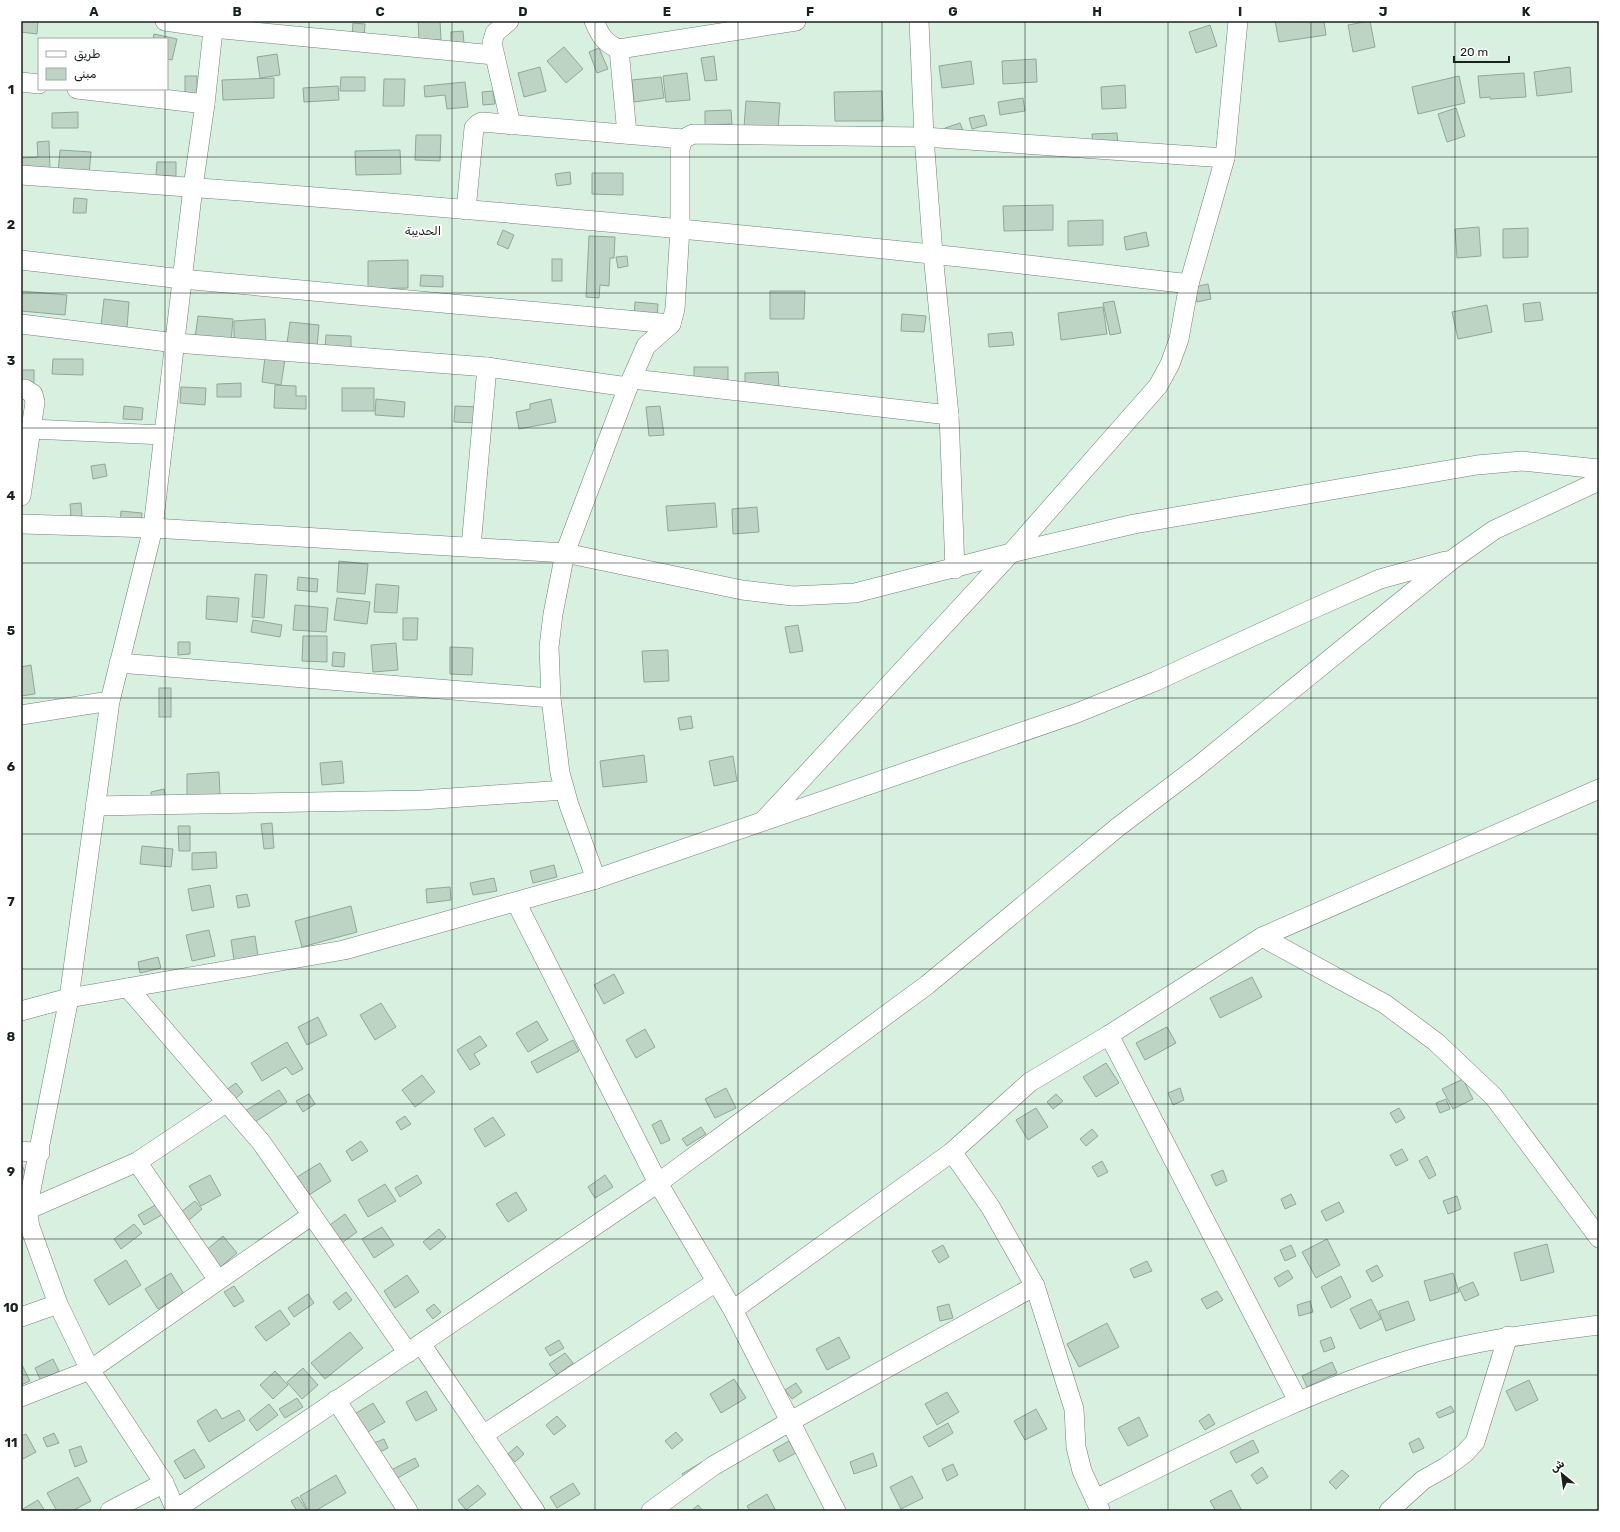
<svg xmlns="http://www.w3.org/2000/svg" width="1620" height="1532" font-family="Rubik,'Noto Sans Arabic',sans-serif">
	<style>
		.building { fill: #bdd4c5; stroke: #90a798 }
		.lines { fill: none; stroke-linecap: round; stroke-linejoin: round }
		.street-casing { stroke: #6d8274; stroke-width: 20 }
		.street { stroke: #fff; stroke-width: 19 }
		.grid { fill: none; stroke: #18211b; stroke-width: 1; stroke-opacity: 0.55 }
		.labels { text-anchor: middle; stroke-width: 4; stroke-linejoin: round; paint-order: stroke }
		.quarter-label { font-size: 12px; fill: #18211b; stroke: #fff }
		.neatline { fill: none; stroke: #18211b; stroke-width: 1.5 }
		.grid-label { font-size: 13px; text-anchor: middle; font-weight: bold; fill: #18211b }
	</style>
	<rect width="100%" height="100%" fill="#d8f0e0"/>
	<g class="building">
		<path d="M21,21H38L37,34L21,32Z"/>
		<path d="M418,21H440L441,40L419,41Z"/>
		<path d="M1275,21H1324L1326,35L1279,42Z"/>
		<path d="M1370,21L1375,47L1353,52L1348,25Z"/>
		<path d="M353,23L365,24L364,37L352,36Z"/>
		<path d="M1210,25L1217,46L1196,53L1189,32Z"/>
		<path d="M463,31L464,44H451V32Z"/>
		<path d="M154,34L177,39L172,60L167,59V39H153Z"/>
		<path d="M564,47L583,69L566,83L547,61Z"/>
		<path d="M599,48L608,69L597,73L589,52Z"/>
		<path d="M277,54L280,75L260,78L257,57Z"/>
		<path d="M714,56L717,80L705,81L701,58Z"/>
		<path d="M1036,59L1037,82L1003,84L1002,61Z"/>
		<path d="M971,61L974,84L942,88L939,66Z"/>
		<path d="M540,67L546,91L524,97L518,73Z"/>
		<path d="M1570,67L1572,92L1537,96L1534,72Z"/>
		<path d="M687,73L690,100L666,102L663,76Z"/>
		<path d="M1524,73L1526,97L1490,99V97L1480,98L1478,76Z"/>
		<rect x="185" y="76" width="12" height="20"/>
		<path d="M1459,76L1465,103L1418,114L1412,87Z"/>
		<path d="M341,77H365V91H340Z"/>
		<path d="M661,77L664,98L634,102L632,80Z"/>
		<path d="M274,78V98L223,100L222,80Z"/>
		<path d="M384,79H405L404,106H383Z"/>
		<path d="M465,82L468,107L447,109L445,95L425,97L424,86Z"/>
		<path d="M1125,85L1126,108L1102,109L1101,87Z"/>
		<path d="M338,86L339,100L304,102L303,88Z"/>
		<path d="M493,91L495,104L483,105L482,92Z"/>
		<path d="M882,91L883,121H835L834,92Z"/>
		<path d="M1023,98L1025,111L1000,115L998,102Z"/>
		<path d="M746,101L780,103L778,129L744,127Z"/>
		<path d="M1456,108L1465,136L1447,142L1438,114Z"/>
		<path d="M731,110L732,124L705,125V111Z"/>
		<path d="M78,112V128H52V113Z"/>
		<path d="M984,115L987,125L972,129L969,118Z"/>
		<path d="M960,123L964,133L948,138L945,128Z"/>
		<path d="M1117,133L1118,146L1093,148L1092,134Z"/>
		<path d="M416,135H441L440,161L415,160Z"/>
		<path d="M49,141L50,170L21,171V158L38,157L37,142Z"/>
		<path d="M60,150L91,152L89,175L58,172Z"/>
		<path d="M400,150L401,174L356,175L355,151Z"/>
		<path d="M157,162H176V176L156,175Z"/>
		<path d="M570,172L571,184L557,186L555,174Z"/>
		<path d="M592,173H623V195L592,194Z"/>
		<path d="M74,198L87,199L86,213H73Z"/>
		<path d="M1053,205V230L1004,231L1003,206Z"/>
		<path d="M1103,220V245L1068,246V221Z"/>
		<path d="M1479,227L1481,256L1457,258L1455,229Z"/>
		<path d="M1528,228V257L1503,258V229Z"/>
		<path d="M503,230L514,235L508,249L497,244Z"/>
		<path d="M1146,232L1149,246L1126,250L1124,237Z"/>
		<path d="M589,236L615,237L614,258H610L609,286L600,285L599,298L586,297Z"/>
		<path d="M627,256L628,266L618,268L616,257Z"/>
		<rect x="552" y="259" width="10" height="22"/>
		<path d="M408,260V288L368,289V261Z"/>
		<path d="M421,275L443,276V287L420,286Z"/>
		<path d="M1208,284L1211,299L1197,302L1194,287Z"/>
		<path d="M21,291L67,295L65,315L21,311Z"/>
		<path d="M770,291H805L804,319H770Z"/>
		<path d="M104,299L129,302L127,328L101,326Z"/>
		<path d="M1114,301L1121,333L1110,335L1103,303Z"/>
		<path d="M635,302L658,304L657,318L634,317Z"/>
		<path d="M1540,302L1543,320L1525,322L1523,304Z"/>
		<path d="M1487,305L1492,332L1458,339L1452,312Z"/>
		<path d="M1103,307L1107,334L1061,340L1058,313Z"/>
		<path d="M902,314L926,316L924,332L901,331Z"/>
		<path d="M198,316L233,319L231,342L195,338Z"/>
		<path d="M265,319L266,343L234,344V321Z"/>
		<path d="M290,322L319,325L317,347L287,343Z"/>
		<path d="M1012,332L1014,345L989,347L988,334Z"/>
		<path d="M326,335L351,336V349L325,348Z"/>
		<path d="M265,357L285,359L281,385L262,382Z"/>
		<path d="M53,359H83V375L52,374Z"/>
		<rect x="694" y="367" width="34" height="14"/>
		<rect x="21" y="370" width="13" height="14"/>
		<path d="M778,372L779,386L745,387V373Z"/>
		<path d="M241,383V397H217V384Z"/>
		<path d="M275,385L296,386V396H306V409L274,408Z"/>
		<path d="M181,387L206,388L205,405L180,403Z"/>
		<rect x="342" y="388" width="32" height="23"/>
		<path d="M376,399L405,402L404,417L375,415Z"/>
		<path d="M551,399L556,422L519,429L516,412L530,409V404Z"/>
		<path d="M124,406L143,408L142,420L123,419Z"/>
		<path d="M455,406L479,407L478,423L454,422Z"/>
		<path d="M660,406L664,435L649,436L646,407Z"/>
		<path d="M105,464L107,476L93,479L91,466Z"/>
		<path d="M81,503L82,516L71,517L70,504Z"/>
		<path d="M715,503L717,527L668,531L666,506Z"/>
		<path d="M757,507L759,532L733,534L732,509Z"/>
		<path d="M121,511L142,513L141,524L120,523Z"/>
		<path d="M339,561L368,564L365,594L337,592Z"/>
		<path d="M255,574L267,575L264,618L252,617Z"/>
		<path d="M298,577L318,579L317,592L297,590Z"/>
		<path d="M376,584L399,586L397,613L374,612Z"/>
		<path d="M207,596L239,598L237,622L206,619Z"/>
		<path d="M337,598L370,602L367,624L334,620Z"/>
		<path d="M295,605L328,608L326,632L293,630Z"/>
		<path d="M403,618H418L417,640H403Z"/>
		<path d="M253,620L282,625L280,637L251,632Z"/>
		<path d="M798,625L803,651L790,653L785,627Z"/>
		<path d="M303,636H327V662L302,661Z"/>
		<path d="M178,642H190V654L178,655Z"/>
		<path d="M396,643L398,670L373,672L371,645Z"/>
		<path d="M450,647L473,648L472,675L450,674Z"/>
		<path d="M668,650L669,681L644,682L642,651Z"/>
		<path d="M333,652L345,653L344,667L332,666Z"/>
		<path d="M31,665L35,694L21,696V667Z"/>
		<rect x="159" y="688" width="12" height="29"/>
		<path d="M691,716L693,728L680,730L678,718Z"/>
		<path d="M644,755L647,782L603,787L600,761Z"/>
		<path d="M733,756L737,781L714,786L709,761Z"/>
		<path d="M342,761L344,783L322,785L320,763Z"/>
		<path d="M219,772L220,795L187,796V774Z"/>
		<path d="M164,789L166,799L152,801L151,792Z"/>
		<path d="M272,823L274,848L264,849L261,824Z"/>
		<path d="M178,826H190V851H179Z"/>
		<path d="M142,846L173,849L171,867L140,864Z"/>
		<path d="M216,852L217,868L192,870V853Z"/>
		<path d="M554,865L557,877L533,883L530,871Z"/>
		<path d="M494,878L497,891L473,895L470,883Z"/>
		<path d="M210,885L214,907L192,911L188,889Z"/>
		<path d="M450,887L451,900L427,903L426,889Z"/>
		<path d="M247,894L250,906L238,908L236,896Z"/>
		<path d="M351,906L357,932L302,947L295,921Z"/>
		<path d="M209,930L215,956L192,961L186,935Z"/>
		<path d="M255,936L259,963L235,967L231,940Z"/>
		<path d="M158,957L161,968L140,973L138,962Z"/>
		<path d="M614,974L624,993L604,1004L594,985Z"/>
		<path d="M1252,977L1262,997L1220,1018L1210,998Z"/>
		<path d="M381,1003L396,1027L375,1040L360,1015Z"/>
		<path d="M318,1017L327,1035L307,1045L298,1027Z"/>
		<path d="M537,1021L548,1040L528,1052L516,1033Z"/>
		<path d="M1167,1027L1176,1043L1145,1060L1136,1043Z"/>
		<path d="M645,1029L655,1047L636,1058L626,1040Z"/>
		<path d="M480,1036L487,1046L474,1054L480,1064L470,1070L457,1050Z"/>
		<path d="M573,1040L579,1051L537,1073L531,1062Z"/>
		<path d="M287,1042L303,1069L292,1075L286,1067L262,1081L251,1063Z"/>
		<path d="M1106,1063L1119,1083L1096,1097L1083,1077Z"/>
		<path d="M422,1075L435,1092L415,1107L402,1090Z"/>
		<path d="M1463,1079L1473,1099L1453,1109L1442,1089Z"/>
		<path d="M236,1083L243,1092L234,1100L226,1090Z"/>
		<path d="M726,1088L736,1108L715,1118L705,1099Z"/>
		<path d="M1180,1088L1184,1100L1173,1105L1168,1093Z"/>
		<path d="M279,1090L287,1102L253,1123L245,1111Z"/>
		<path d="M309,1094L315,1104L303,1112L296,1101Z"/>
		<path d="M1056,1094L1063,1101L1053,1109L1047,1102Z"/>
		<path d="M1446,1099L1450,1109L1440,1113L1436,1103Z"/>
		<path d="M1036,1108L1048,1127L1028,1140L1016,1120Z"/>
		<path d="M1399,1108L1405,1118L1396,1123L1390,1113Z"/>
		<path d="M405,1116L411,1124L401,1130L396,1122Z"/>
		<path d="M493,1117L505,1135L485,1147L474,1129Z"/>
		<path d="M661,1120L670,1140L661,1144L652,1125Z"/>
		<path d="M701,1127L706,1134L687,1146L682,1139Z"/>
		<path d="M1092,1129L1098,1136L1086,1146L1080,1139Z"/>
		<path d="M361,1141L368,1151L352,1161L346,1151Z"/>
		<path d="M1402,1149L1408,1160L1396,1166L1390,1155Z"/>
		<path d="M1427,1156L1436,1175L1429,1179L1419,1161Z"/>
		<path d="M1102,1161L1108,1172L1098,1177L1092,1167Z"/>
		<path d="M21,1163L30,1183L21,1187Z"/>
		<path d="M320,1163L331,1181L309,1195L297,1177Z"/>
		<path d="M1223,1170L1227,1181L1216,1186L1211,1175Z"/>
		<path d="M210,1175L221,1195L201,1206L189,1186Z"/>
		<path d="M417,1175L422,1183L400,1197L395,1188Z"/>
		<path d="M605,1175L613,1187L595,1198L588,1187Z"/>
		<path d="M385,1184L396,1201L368,1217L358,1200Z"/>
		<path d="M516,1192L527,1210L508,1222L496,1204Z"/>
		<path d="M1291,1194L1296,1204L1285,1209L1281,1199Z"/>
		<path d="M1457,1196L1461,1209L1448,1214L1443,1201Z"/>
		<path d="M195,1201L202,1209L188,1221L181,1212Z"/>
		<path d="M1339,1202L1344,1212L1326,1221L1321,1211Z"/>
		<path d="M159,1203L165,1213L144,1225L138,1215Z"/>
		<path d="M345,1214L357,1232L339,1245L327,1227Z"/>
		<path d="M134,1224L142,1233L121,1249L114,1239Z"/>
		<path d="M382,1227L394,1245L374,1258L362,1239Z"/>
		<path d="M439,1229L446,1237L430,1250L423,1242Z"/>
		<path d="M223,1236L237,1253L218,1269L204,1252Z"/>
		<path d="M1327,1239L1340,1265L1316,1278L1302,1252Z"/>
		<path d="M1547,1244L1554,1272L1521,1281L1514,1253Z"/>
		<path d="M943,1245L949,1257L939,1263L932,1251Z"/>
		<path d="M1291,1245L1296,1256L1285,1261L1280,1250Z"/>
		<path d="M126,1260L141,1285L109,1305L94,1280Z"/>
		<path d="M1147,1261L1152,1271L1134,1278L1130,1269Z"/>
		<path d="M1377,1265L1383,1276L1372,1282L1366,1271Z"/>
		<path d="M1288,1270L1293,1278L1279,1287L1274,1278Z"/>
		<path d="M171,1273L184,1294L158,1309L145,1289Z"/>
		<path d="M1453,1273L1459,1292L1430,1301L1424,1281Z"/>
		<path d="M407,1275L419,1292L395,1308L384,1291Z"/>
		<path d="M1341,1276L1351,1297L1331,1308L1321,1287Z"/>
		<path d="M1473,1282L1479,1295L1465,1301L1459,1288Z"/>
		<path d="M234,1286L244,1301L234,1307L224,1292Z"/>
		<path d="M1217,1291L1223,1300L1207,1309L1201,1299Z"/>
		<path d="M346,1292L352,1300L339,1310L333,1302Z"/>
		<path d="M308,1294L314,1303L294,1317L288,1308Z"/>
		<path d="M1371,1299L1381,1319L1360,1329L1350,1309Z"/>
		<path d="M1310,1301L1313,1312L1299,1316L1297,1305Z"/>
		<path d="M1408,1301L1415,1320L1386,1331L1379,1311Z"/>
		<path d="M434,1304L441,1312L433,1319L426,1310Z"/>
		<path d="M949,1304L953,1318L940,1321L937,1307Z"/>
		<path d="M280,1310L290,1324L266,1341L255,1327Z"/>
		<path d="M1107,1323L1119,1347L1079,1367L1067,1344Z"/>
		<path d="M350,1332L363,1348L325,1379L311,1363Z"/>
		<path d="M839,1337L850,1358L827,1370L816,1349Z"/>
		<path d="M1331,1337L1335,1348L1324,1352L1320,1341Z"/>
		<path d="M559,1340L564,1348L550,1356L545,1348Z"/>
		<path d="M565,1353L573,1363L557,1375L549,1364Z"/>
		<path d="M53,1359L59,1371L41,1381L35,1368Z"/>
		<path d="M1332,1362L1337,1373L1307,1387L1302,1376Z"/>
		<path d="M21,1363L30,1381L21,1385Z"/>
		<path d="M303,1368L318,1385L302,1399L287,1382Z"/>
		<path d="M275,1371L288,1385L273,1399L260,1385Z"/>
		<path d="M734,1379L746,1398L721,1413L710,1394Z"/>
		<path d="M1529,1380L1538,1400L1516,1411L1506,1391Z"/>
		<path d="M796,1383L802,1392L792,1399L785,1390Z"/>
		<path d="M426,1391L437,1410L416,1421L406,1402Z"/>
		<path d="M947,1392L959,1412L937,1425L925,1404Z"/>
		<path d="M297,1398L303,1407L285,1418L279,1409Z"/>
		<path d="M373,1403L385,1422L364,1434L353,1415Z"/>
		<path d="M269,1404L278,1415L257,1431L249,1420Z"/>
		<path d="M1451,1406L1454,1412L1439,1418L1436,1413Z"/>
		<path d="M216,1409L222,1419L239,1410L245,1420L209,1442L197,1421Z"/>
		<path d="M1036,1409L1047,1429L1025,1440L1014,1421Z"/>
		<path d="M1209,1414L1215,1424L1205,1430L1199,1421Z"/>
		<path d="M557,1416L566,1426L554,1435L546,1425Z"/>
		<path d="M1139,1417L1148,1436L1128,1446L1118,1428Z"/>
		<path d="M948,1423L953,1433L929,1447L923,1437Z"/>
		<path d="M676,1432L683,1440L672,1449L665,1441Z"/>
		<path d="M54,1433L59,1443L47,1447L43,1438Z"/>
		<path d="M26,1434L36,1452L21,1460V1436Z"/>
		<path d="M1419,1438L1424,1448L1413,1453L1409,1443Z"/>
		<path d="M384,1439L388,1448L378,1453L374,1443Z"/>
		<path d="M1253,1440L1259,1452L1236,1463L1230,1452Z"/>
		<path d="M789,1441L796,1453L779,1462L773,1450Z"/>
		<path d="M81,1446L87,1462L75,1467L69,1450Z"/>
		<path d="M517,1446L524,1454L515,1462L508,1454Z"/>
		<path d="M194,1449L205,1467L185,1479L174,1461Z"/>
		<path d="M873,1453L877,1466L854,1474L850,1462Z"/>
		<path d="M415,1458L419,1466L394,1480L389,1471Z"/>
		<path d="M702,1462L706,1469L687,1481L682,1474Z"/>
		<path d="M953,1464L958,1475L947,1481L942,1469Z"/>
		<path d="M1262,1467L1268,1477L1257,1484L1251,1475Z"/>
		<path d="M1342,1470L1349,1476L1336,1489L1329,1482Z"/>
		<path d="M336,1475L346,1493L315,1511H308L300,1496Z"/>
		<path d="M912,1476L923,1498L901,1509L890,1487Z"/>
		<path d="M78,1477L91,1501L72,1511H57L47,1493Z"/>
		<path d="M573,1483L580,1494L557,1508L550,1497Z"/>
		<path d="M478,1485L486,1494L466,1510L458,1500Z"/>
		<path d="M1231,1490L1242,1511H1216L1210,1501Z"/>
		<path d="M767,1494L776,1511H750L747,1506Z"/>
		<path d="M298,1497L307,1511H297L291,1501Z"/>
		<path d="M38,1500L45,1511H21V1510Z"/>
		<path d="M698,1505L703,1511H691Z"/>
	</g>
	<g class="lines">
		<defs>
			<g id="street">
				<path d="M165,21L213,28L494,55"/>
				<path d="M509,21L495,33L492,43L511,125"/>
				<path d="M594,21C600,35 604,43 619,49L796,21"/>
				<path d="M919,21L924,137L933,254L949,415L955,569"/>
				<path d="M619,49L627,134"/>
				<path d="M21,82L39,84"/>
				<path d="M77,89L205,104"/>
				<path d="M21,175C325,196 628,222 931,254C1017,263 1103,274 1189,284"/>
				<path d="M466,210L474,128L478,124L482,122L683,139L693,134L924,137L1225,158"/>
				<path d="M21,260L182,279L671,324"/>
				<path d="M21,324L176,343L487,367L628,387"/>
				<path d="M633,379L949,415"/>
				<path d="M21,389H25L33,394L35,402L21,496"/>
				<path d="M31,429L164,435"/>
				<path d="M21,524L153,528L565,553L742,590L793,596L855,593L1011,553L1134,524L1477,465L1522,461L1599,469"/>
				<path d="M471,547L487,367"/>
				<path d="M119,663L551,698"/>
				<path d="M21,715L110,701"/>
				<path d="M95,806L422,800L564,790"/>
				<path d="M764,820L1011,553L1158,386L1170,364L1179,339L1189,284L1225,158L1238,21"/>
				<path d="M596,879L569,805L560,773L551,698L549,647L553,614L565,553L628,387L646,346L671,324L675,309L680,229V149L683,139"/>
				<path d="M516,902L658,1183L733,1310L836,1511"/>
				<path d="M1262,937L1385,1004L1436,1042L1494,1097L1599,1238"/>
				<path d="M128,988L261,1142L408,1353"/>
				<path d="M21,1011L69,998L344,950L596,879L1077,713L1156,681L1308,611L1380,579L1446,561"/>
				<path d="M1109,1035L1298,1401"/>
				<path d="M21,1151L40,1153"/>
				<path d="M952,1152L991,1208L1035,1286L1074,1409L1076,1447L1082,1471L1100,1510"/>
				<path d="M137,1162L218,1280"/>
				<path d="M27,1210L137,1162L227,1102"/>
				<path d="M733,1310L952,1152L1030,1082L1109,1035L1262,937L1599,789"/>
				<path d="M21,1317L58,1304"/>
				<path d="M421,1344L535,1511"/>
				<path d="M21,1397L90,1370L312,1215"/>
				<path d="M336,1400L408,1511"/>
				<path d="M483,1435L716,1282"/>
				<path d="M1095,1499C1200,1448 1303,1392 1415,1358C1477,1340 1536,1333 1599,1325"/>
				<path d="M175,1510L658,1183L927,985L1118,827L1197,767L1453,559L1494,530L1599,481"/>
				<path d="M110,1511L164,1483"/>
				<path d="M176,1511L164,1483L90,1370L58,1304L30,1227L27,1210L69,998L110,701L153,528L193,187L205,104L214,21"/>
				<path d="M651,1511L713,1466L789,1422L1035,1286"/>
				<path d="M1389,1511L1423,1480L1446,1467L1465,1453L1475,1442L1508,1336"/>
			</g>
		</defs>
		<use href="#street" class="street-casing"/>
		<use href="#street" class="street"/>
	</g>
	<path class="grid" d="M165,21V39M309,21V1511M452,21V1511M595,21V1511M738,21V1511M882,21V1511M1025,21V1511M1168,21V1511M1311,21V1511M1455,21V1511M165,89V1511M21,157H1599M21,293H1599M21,428H1599M21,563H1599M21,698H1599M21,834H1599M21,969H1599M21,1104H1599M21,1239H1599M21,1375H1599"/>
	<g class="labels">
		<g class="quarter-label">
			<text x="423" y="235">الحديبة</text>
		</g>
	</g>
	<rect width="1620" height="1532" fill="none" stroke="#ffffff" stroke-width="44"/>
	<rect x="38" y="38" width="130" height="52" fill="#ffffff" stroke="#a3a6a4"/>
	<rect x="46" y="51" width="20" height="6" fill="#ffffff" stroke="#a3a6a4"/>
	<text x="74" y="58" font-size="12" fill="#18211b">طريق</text>
	<rect x="46" y="68" width="20" height="12" fill="#bdd4c5" stroke="#a3a6a4"/>
	<text x="74" y="78" font-size="12" fill="#18211b">مبنى</text>
	<g transform="translate(1562 1474) rotate(331)" stroke="#ffffff" stroke-width="3" paint-order="stroke">
	<path d="M0-3L7 15L0 10L-7 15Z" fill="#18211b"/>
	<text y="-6" font-size="11" font-weight="bold" text-anchor="middle" fill="#18211b">ش</text>
	</g>
	<path d="M1454 56v6h55v-6" fill="none" stroke="#18211b" stroke-width="2"/>
	<text x="1460" y="56" font-size="12" fill="#18211b" stroke="#ffffff" stroke-width="3" paint-order="stroke">20 m</text>
	<rect x="22" y="22" width="1576" height="1488" class="neatline"/>
	<g class="grid-label">
		<text x="94" y="16">A</text>
		<text x="237" y="16">B</text>
		<text x="380" y="16">C</text>
		<text x="523" y="16">D</text>
		<text x="667" y="16">E</text>
		<text x="810" y="16">F</text>
		<text x="953" y="16">G</text>
		<text x="1097" y="16">H</text>
		<text x="1240" y="16">I</text>
		<text x="1383" y="16">J</text>
		<text x="1526" y="16">K</text>
		<text x="11" y="94">1</text>
		<text x="11" y="229">2</text>
		<text x="11" y="365">3</text>
		<text x="11" y="500">4</text>
		<text x="11" y="635">5</text>
		<text x="11" y="771">6</text>
		<text x="11" y="906">7</text>
		<text x="11" y="1041">8</text>
		<text x="11" y="1176">9</text>
		<text x="11" y="1312">10</text>
		<text x="11" y="1447">11</text>
	</g>
</svg>
